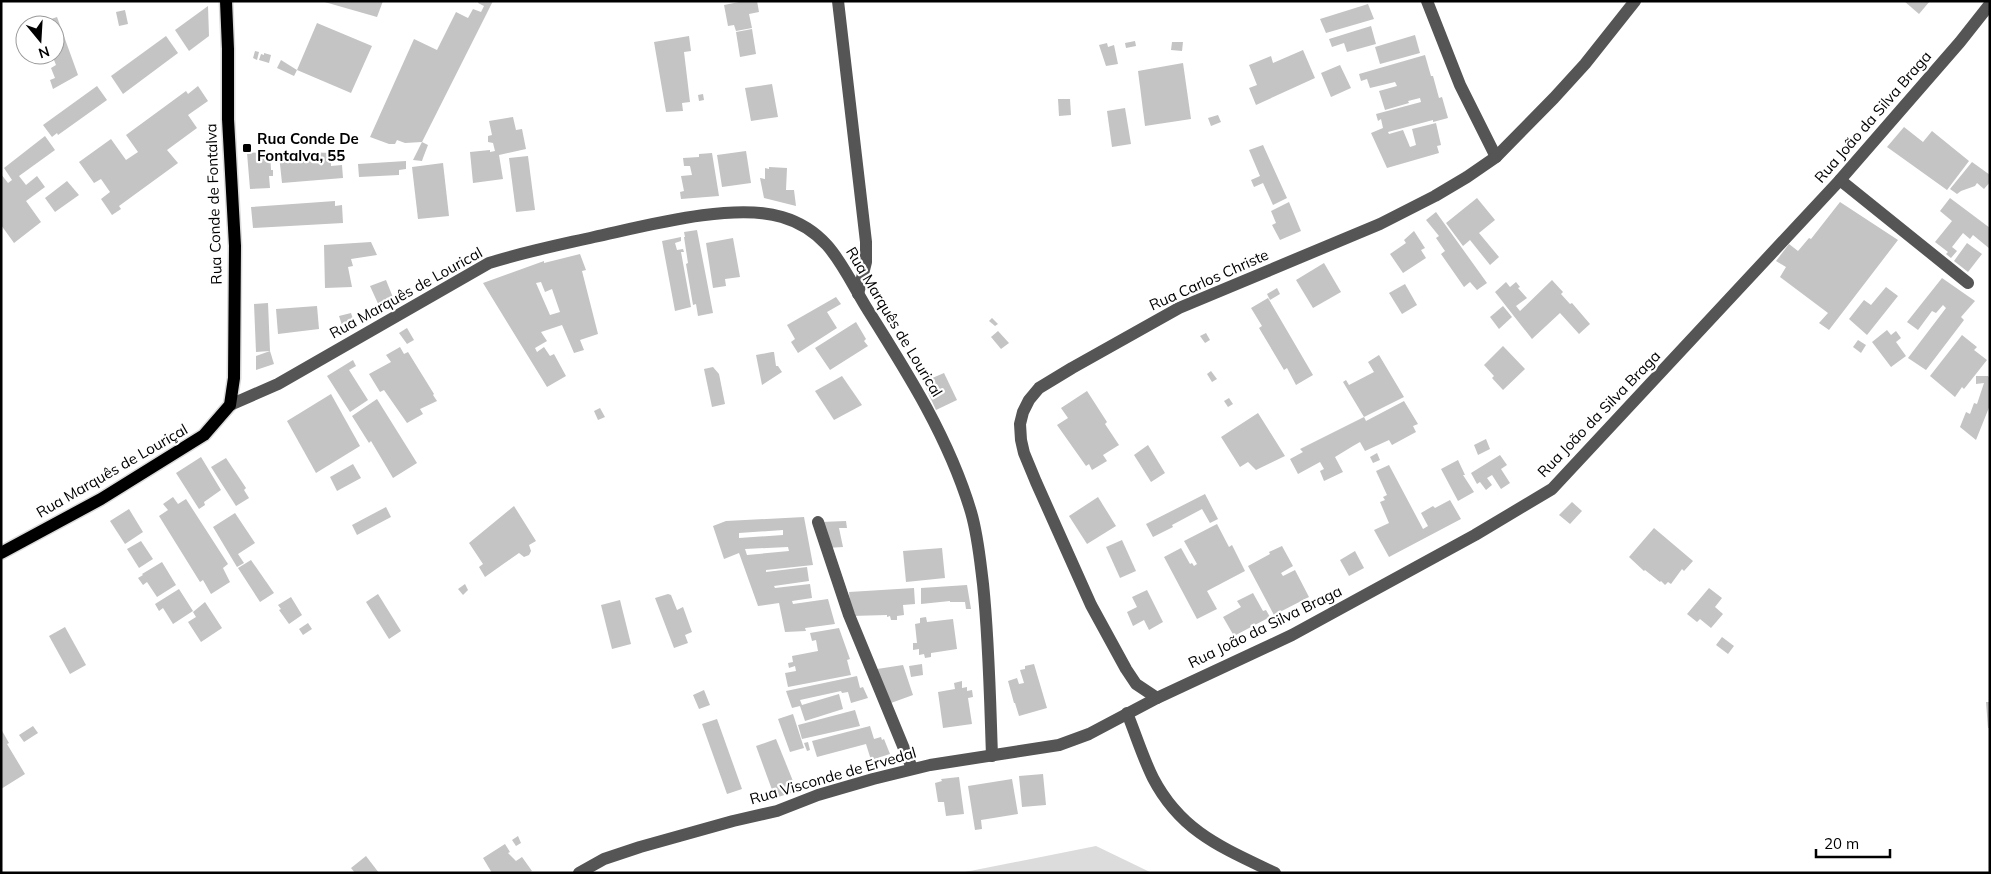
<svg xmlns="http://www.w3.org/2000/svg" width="1991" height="874" font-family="Mulish,sans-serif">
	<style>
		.green { fill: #dcdcdc }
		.building { fill: #c4c4c4; fill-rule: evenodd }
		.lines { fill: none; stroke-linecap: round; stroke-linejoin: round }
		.major-casing { stroke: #dbdbdb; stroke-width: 15 }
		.minor { stroke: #555; stroke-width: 12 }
		.major { stroke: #000; stroke-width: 12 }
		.poi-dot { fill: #000; stroke: #fff; stroke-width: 2 }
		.labels { text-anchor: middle; stroke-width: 4.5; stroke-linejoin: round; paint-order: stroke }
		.street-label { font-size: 15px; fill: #000; stroke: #fff }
		.poi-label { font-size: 15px; font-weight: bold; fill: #000; stroke: #fff; text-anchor: start }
	</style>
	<rect width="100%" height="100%" fill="#fff"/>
	<path class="green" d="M1096,846L1152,873H960Z"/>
	<g class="building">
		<path d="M321,1H383L377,17Z"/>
		<path d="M479,1H493L422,142L405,143L397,140L395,144H389L370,137L414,39L437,50L456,12L468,18L473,9L481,12L484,6L478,3Z"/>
		<path d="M744,1H757L759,12L749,14L752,28L736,31L734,25L728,26L724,5Z"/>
		<path d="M1904,1H1930L1919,14Z"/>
		<path d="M1368,4L1374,19L1326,33L1320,19Z"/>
		<path d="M208,6L209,36L189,51L175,30Z"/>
		<path d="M125,10L128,24L119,26L116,12Z"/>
		<path d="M57,17L78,75L53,89L50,80L55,78L51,68L56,65L52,55H55V25H43L42,22Z"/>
		<path d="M317,23L372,46L351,93L297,70L294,76L277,68L281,60L297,70Z"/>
		<path d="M1371,26L1376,44L1347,52L1344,43L1332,47L1329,39Z"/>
		<path d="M752,29L756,54L740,57L736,32Z"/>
		<path d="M1415,35L1420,53L1380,64L1375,47Z"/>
		<path d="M166,36L178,53L123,94L111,76Z"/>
		<path d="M689,36L691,51L684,52L690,102L682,103L683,111L666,112L654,42Z"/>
		<path d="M1135,41L1136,46L1126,48L1125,43Z"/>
		<path d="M1172,42H1183L1182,51L1171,50Z"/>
		<path d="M1107,43L1108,47L1114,45L1118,64L1106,66L1099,45Z"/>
		<path d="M1303,50L1315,78L1256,105L1249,88L1257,85L1249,65L1271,56L1273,63Z"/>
		<path d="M255,51L259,52L257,60L253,58Z"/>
		<path d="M264,53L271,55L269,63L259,60L261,54L264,55Z"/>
		<path d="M1425,55L1431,76H1433L1439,98L1442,97L1448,118L1433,122V120L1388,132L1389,134L1403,130L1410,147L1416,145L1412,129L1436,123L1441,145L1437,146L1439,153L1387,168L1371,133L1383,128L1381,119L1378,121L1376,114L1421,102L1420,98L1408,101L1409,103L1385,110L1379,91L1397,86L1395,82L1370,88L1367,79L1361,81L1359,74Z"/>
		<path d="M1183,63L1191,119L1145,126L1138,71Z"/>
		<path d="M1340,65L1351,88L1331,97L1321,73Z"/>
		<path d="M772,84L778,117L751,121L745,88Z"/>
		<path d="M97,86L107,100L58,135L57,133L52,137L43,125Z"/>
		<path d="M198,86L208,101L188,115L197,128L167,150L178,163L119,206L121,209L112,215L101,199L110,192L101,179L94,183L79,162L111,139L126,160L138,152L126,135L186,91L188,94Z"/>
		<path d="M703,94L704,100L699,101L698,95Z"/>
		<path d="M1058,99H1070L1071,115L1059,116Z"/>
		<path d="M1125,108L1131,144L1112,147L1107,111Z"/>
		<path d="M1218,115L1221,122L1211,126L1208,118Z"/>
		<path d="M513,117L516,130L522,129L526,149L499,155L503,179L473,183L470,152L490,150V152L495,151L493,143L488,142V136L492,135L489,121Z"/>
		<path d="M1904,127L1923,142L1932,131L1969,161L1947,190L1887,147Z"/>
		<path d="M45,136L55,150L19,176L26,185L37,176L45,187L26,201L41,222L14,243L1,225V174L8,183L12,180L4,168Z"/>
		<path d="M422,142L428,145L423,158L422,161L413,160Z"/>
		<path d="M1263,145L1287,198L1273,205L1263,183L1254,187L1251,180L1260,176L1249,150Z"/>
		<path d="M746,151L751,183L722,187L717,155Z"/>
		<path d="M270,152L271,170H273V176H269L270,188L250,189L247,153Z"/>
		<path d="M304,152L331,153V166L342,165L343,178L282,183L279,155Z"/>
		<path d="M712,153L719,196L681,199L680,192L684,191L681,176L692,175L690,166H684L683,158L699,157V154Z"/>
		<path d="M528,156L535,210L516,212L509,158Z"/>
		<path d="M406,161V169L399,170V175L359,177L358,164Z"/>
		<path d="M1972,162L1990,175V182L1984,189L1977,183L1975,186L1961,191L1957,194L1950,189Z"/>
		<path d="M443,163L449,216L418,219L412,167Z"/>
		<path d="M769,167L787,168L786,190H794L796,206L764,198L760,178L765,179V168L769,169Z"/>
		<path d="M67,181L79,195L55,212L45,198Z"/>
		<path d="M1477,198L1495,220L1479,233L1499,257L1490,265L1470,240L1463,246L1446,223Z"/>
		<path d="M1950,198L1990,228V249L1973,235L1970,239L1963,233L1952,247L1957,251L1951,258L1946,254L1948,252L1935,242L1952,221L1940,211Z"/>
		<path d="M335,201V206L342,205L343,223L253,228L251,207Z"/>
		<path d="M1289,202L1301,231L1280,240L1272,225L1276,223L1271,211Z"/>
		<path d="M1840,202L1898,240L1829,330L1819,323L1828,313L1780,277L1786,267L1776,261L1789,244L1798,251L1809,238L1811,239Z"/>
		<path d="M1436,212L1487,283L1477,290L1470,282L1464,287L1441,254L1445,251L1436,238L1439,236L1426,220Z"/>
		<path d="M697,230L713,313L698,316L696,304L693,305L686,264L688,263L684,237H685L684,232Z"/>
		<path d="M1414,231L1425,248L1421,250L1426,258L1403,273L1390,254L1406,243L1404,240Z"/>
		<path d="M681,237V241L675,243L677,250L683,249L684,252H681L691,307L675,311L662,241Z"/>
		<path d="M733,238L740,277L725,279L726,286L713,288L706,243Z"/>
		<path d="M371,242L377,255L351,259L353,266L348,267L352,287L325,288L324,245Z"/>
		<path d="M1967,243L1982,254L1968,272L1954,261Z"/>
		<path d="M580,254L586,270L582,271L598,334L580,340L584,350L574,353L562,325L541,332L547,341L535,348L537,352L544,347L550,356L554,354L566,376L547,387L483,283L544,261V263ZM541,282L545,292L552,289L560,312L550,315L536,283Z"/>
		<path d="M1324,263L1341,292L1313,308L1296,280Z"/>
		<path d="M1942,278L1975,301L1961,317L1964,320L1926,370L1908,358L1946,308L1943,305L1936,313L1932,311L1918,330L1907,322Z"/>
		<path d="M386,280L394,300L380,308L370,286Z"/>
		<path d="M1552,280L1563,292L1561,294L1570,304L1572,303L1590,324L1579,334L1560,313L1532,339L1495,292L1506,282L1510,287L1516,282L1520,287L1518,288L1527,298L1516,306L1520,311Z"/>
		<path d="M1405,284L1417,305L1402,314L1389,293Z"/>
		<path d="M1886,287L1898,296L1867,335L1849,319L1864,300L1871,305Z"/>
		<path d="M1277,288L1280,294L1270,300L1267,294Z"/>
		<path d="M836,297L841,304L827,312L837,328L798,353L791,342L795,339L787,325Z"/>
		<path d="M1268,298L1313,375L1296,385L1287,368L1284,370L1259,328L1262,326L1251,308Z"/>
		<path d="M268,303L270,351L256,352L254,304Z"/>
		<path d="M317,306L319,329L278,334L276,309Z"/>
		<path d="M1503,306L1512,317L1499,329L1490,317Z"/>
		<path d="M351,313L355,325L344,331L339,316Z"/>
		<path d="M992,318L998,324L995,326L989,321Z"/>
		<path d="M856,322L866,339L864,341L868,346L830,370L815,348Z"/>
		<path d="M407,328L414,340L407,344L399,333Z"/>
		<path d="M1887,330L1891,335L1896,331L1901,338L1896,342L1906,356L1891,367L1872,342Z"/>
		<path d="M998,331L1009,343L1001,349L991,337Z"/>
		<path d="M1206,333L1210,340L1205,343L1200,336Z"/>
		<path d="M1962,335L1977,347L1974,350L1987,360L1964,389L1962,387L1955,397L1930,376Z"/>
		<path d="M1858,340L1866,345L1861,353L1853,347Z"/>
		<path d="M1503,346L1525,369L1503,390L1492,378L1494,376L1484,365Z"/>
		<path d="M400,347L404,354L408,352L434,394L433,395L437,401L420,409L423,414L407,423L384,390L380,392L369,374L391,362L386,355Z"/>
		<path d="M270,351L274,364L256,370V356Z"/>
		<path d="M772,352H774L776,366H778L782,372L762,385L756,355Z"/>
		<path d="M1379,355L1404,397L1364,417L1343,382L1346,380L1349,385L1374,372L1368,362Z"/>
		<path d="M353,360L356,366L349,370L368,400L350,412L327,376Z"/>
		<path d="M713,367L719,374L725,404L712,407L704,369Z"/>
		<path d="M1211,371L1217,379L1212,382L1207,374Z"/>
		<path d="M944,373L957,400L936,410L923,382Z"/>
		<path d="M842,376L862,405L834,420L815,391Z"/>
		<path d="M1976,376H1988L1990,378V405L1976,440L1960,427L1966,412L1970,414L1974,403L1977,404L1984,383L1976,384Z"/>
		<path d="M1087,391L1107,422L1105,424L1119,445L1103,455L1107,461L1092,470L1089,464L1086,466L1057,425L1068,418L1061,408Z"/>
		<path d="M331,394L360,446L316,473L287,421Z"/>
		<path d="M1229,398L1233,404L1228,407L1224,401Z"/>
		<path d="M377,399L417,463L393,478L371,441L369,443L352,416Z"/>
		<path d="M1404,401L1418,424L1413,426L1416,432L1392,445L1389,440L1365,451L1360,442L1353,446L1335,457L1343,472L1324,481L1320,471L1324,469L1320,462L1298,474L1290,459L1303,452L1300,449L1364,417L1366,421Z"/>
		<path d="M600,408L605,417L598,420L594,411Z"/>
		<path d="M1258,413L1285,456L1256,470L1248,462L1240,467L1221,437Z"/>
		<path d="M1486,439L1490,449L1478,455L1474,445Z"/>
		<path d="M1148,445L1165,473L1151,482L1134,455Z"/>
		<path d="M1377,453L1380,460L1373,463L1370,457Z"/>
		<path d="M1500,455L1507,465L1501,469L1510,483L1501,489L1492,475L1487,478L1492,485L1486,490L1480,482L1477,484L1471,473Z"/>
		<path d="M201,457L221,490L204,502L205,505L199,509L176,473Z"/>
		<path d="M226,458L246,488L244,490L249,498L236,506L211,467Z"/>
		<path d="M1458,460L1465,475H1463L1474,492L1458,501L1441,469Z"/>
		<path d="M353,464L361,478L337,491L330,477Z"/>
		<path d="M1389,465L1423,529L1428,526L1421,513L1433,506L1435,508L1450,500L1461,519L1389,557L1374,530L1389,523L1380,502L1385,500L1383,497L1387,495L1376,471Z"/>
		<path d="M1205,494L1218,519L1210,523L1202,509L1172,525L1173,527L1153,537L1146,524Z"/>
		<path d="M173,497L178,504L186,499L228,564L223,568L230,582L211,594L203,580L200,582L159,516L168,510L163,504Z"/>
		<path d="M1098,497L1116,526L1087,544L1069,516Z"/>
		<path d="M1572,502L1582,511L1570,524L1559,515Z"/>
		<path d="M514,506L536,541L529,545L531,551L529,555L524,557L519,553L485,577L479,567L483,564L469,543Z"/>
		<path d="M386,507L391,517L357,535L352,525Z"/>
		<path d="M129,509L143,532L125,544L110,521Z"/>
		<path d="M235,513L255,543L238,554L244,563L237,567L213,527Z"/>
		<path d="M804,517L813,565L766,570V572L807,567L809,581L774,586L775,588L810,584L812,598L792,601L793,604L828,599L835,624L805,628L806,631L785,632L779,603L758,606L739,553L724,559L713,526L726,521ZM783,530V535L739,538V533ZM788,547L789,551L747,555L745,549Z"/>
		<path d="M846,521L847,528H839L843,547L827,548L821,522Z"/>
		<path d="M1217,524L1229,547L1232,545L1245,571L1207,591L1217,609L1197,619L1164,557L1181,548L1190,564L1192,563L1194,566L1197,564L1184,541Z"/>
		<path d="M1654,528L1693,561L1684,571L1682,569L1671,584L1668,582L1665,585L1661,581L1660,582L1645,570L1644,571L1629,557Z"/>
		<path d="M1122,540L1136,571L1120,578L1106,547Z"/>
		<path d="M141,541L153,559L139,568L127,549Z"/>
		<path d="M1282,546L1293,566L1281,573L1283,576L1295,570L1309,597L1274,615L1248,566L1270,554L1269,552Z"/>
		<path d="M942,548L945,578L906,582L903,551Z"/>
		<path d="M1355,551L1364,568L1349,576L1340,560Z"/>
		<path d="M251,560L274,593L260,602L238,568Z"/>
		<path d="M162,562L176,585L157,597L147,582L143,585L138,578L143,575L142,574Z"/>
		<path d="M465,584L468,590L463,595L458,589Z"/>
		<path d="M967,585L971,609H966L965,602H950V601L921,604V588Z"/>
		<path d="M914,588L915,604L903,605L904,615L897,616V620H891L890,616L887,617V615L851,616L849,592Z"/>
		<path d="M1709,588L1722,598L1715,607L1723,614L1711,628L1700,619L1697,622L1687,614Z"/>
		<path d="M179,589L193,611L173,624L163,608L159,611L155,604Z"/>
		<path d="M1147,590L1163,622L1149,630L1144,620L1133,626L1127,612L1137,607L1132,597Z"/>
		<path d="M1253,593L1263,611L1266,610L1270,617L1234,636L1223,617L1241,607L1237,601Z"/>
		<path d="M378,594L401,631L389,639L366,602Z"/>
		<path d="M668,594L671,595L677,610L683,607L692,632L685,635L688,643L674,648L655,598Z"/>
		<path d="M291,597L302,615L289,624L279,610L281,609L278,605Z"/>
		<path d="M620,600L631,644L612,649L601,605Z"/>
		<path d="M205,602L222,628L201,642L188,622L196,617L193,612Z"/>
		<path d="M926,617L927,622L953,619L957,649L931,653V657L925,658L924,654L919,655V649L913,650V643H917L915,624L920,623V618Z"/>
		<path d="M308,623L312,629L303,635L299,629Z"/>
		<path d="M65,627L86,665L70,674L49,636Z"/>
		<path d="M839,628L850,659L847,660L851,675L788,687L785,673L796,671L795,666L789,668L788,663L793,662L792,656L818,651L816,640L812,641L810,633Z"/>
		<path d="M1722,637L1734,646L1728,654L1716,645Z"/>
		<path d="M922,664L923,675L911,677L909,666Z"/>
		<path d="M1034,664L1047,708L1019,716L1015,703H1014L1008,681L1017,678L1019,684L1024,683L1020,670L1025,669V666Z"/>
		<path d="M903,665L913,695L891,703L877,669Z"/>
		<path d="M857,676L860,688L863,687L868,698L851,703L848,692L842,693L841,691L800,700L802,705L839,694L843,709L805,721L800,706L792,708L786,691Z"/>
		<path d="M962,681V688L967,687V691L972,690L973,697L968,698L972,724L943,728L938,692L955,689L954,683Z"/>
		<path d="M704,690L710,705L699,709L693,695Z"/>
		<path d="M1986,702H1990V728H1988Z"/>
		<path d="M855,710L860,726L802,739L798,725Z"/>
		<path d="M793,714L804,748L790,752L778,719Z"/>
		<path d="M717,719L742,789L727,794L702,724Z"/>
		<path d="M33,726L38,733L24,742L19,735Z"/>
		<path d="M870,726L874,739L881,737L882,740L884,739L890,754L871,760L866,744L817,757L812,741Z"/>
		<path d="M1,729L9,743L7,744L25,774L1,789Z"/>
		<path d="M776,739L797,791L775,798L756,746Z"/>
		<path d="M808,742L810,750L807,751L804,743Z"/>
		<path d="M1043,774L1046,805L1022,807L1019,776Z"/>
		<path d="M959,777L964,814L946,816L944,802H938L935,783L942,781L941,779Z"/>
		<path d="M1012,779L1018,814L981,820L982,829L975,830L968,786Z"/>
		<path d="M518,836L521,843L516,846L512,840Z"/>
		<path d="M505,844L510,852L508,853L516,861L522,857L532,871L528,873H492L483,858Z"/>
		<path d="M366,856L379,873H355L351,868Z"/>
	</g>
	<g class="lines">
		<defs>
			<path id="major" d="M1,553L101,499L204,435L230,405L234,378L235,246L228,119V49L226,1"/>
		</defs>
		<use href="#major" class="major-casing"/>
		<g class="minor">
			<path d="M838,1L866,242V262L858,294"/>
			<path d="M1427,1L1460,85L1496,157"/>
			<path d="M1840,180L1968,283"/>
			<path d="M230,405L278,384L489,263C524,252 559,245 594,237C645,226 733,202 782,217C830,231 843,269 866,307C907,372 949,438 971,512C978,536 980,560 983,584C989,641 990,699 992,756"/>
			<path d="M818,522L849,615L912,768"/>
			<path d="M1157,698L1136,684L1126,669L1091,605L1036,482L1024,453L1021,440L1020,424L1023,412L1029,400L1039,388L1072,368L1179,308L1380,224L1435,196L1467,177L1496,157L1554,98L1585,64L1635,1"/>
			<path d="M1127,713C1136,735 1143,758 1153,778C1181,832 1223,848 1275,873"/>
			<path d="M579,873L604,859L640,847L733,821L777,811L818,795L873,779L930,765L1059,745L1089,734L1157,698L1292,635L1475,535L1552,489L1840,180L1960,42L1990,4"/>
		</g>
		<use href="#major" class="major"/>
	</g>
	<rect class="poi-dot" x="242" y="143" width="10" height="10" rx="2.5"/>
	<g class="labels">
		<g class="street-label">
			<text transform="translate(1873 117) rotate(-49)" y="5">Rua João da Silva Braga</text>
			<text transform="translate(214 204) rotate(-92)" y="5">Rua Conde de Fontalva</text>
			<text transform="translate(1209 280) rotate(-24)" y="5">Rua Carlos Christe</text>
			<text transform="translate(406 293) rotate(-29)" y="5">Rua Marquês de Lourical</text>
			<text transform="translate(894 322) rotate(59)" y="5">Rua Marquês de Lourical</text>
			<text transform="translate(1599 414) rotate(-46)" y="5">Rua João da Silva Braga</text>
			<text transform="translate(112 471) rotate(-30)" y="5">Rua Marquês de Louriçal</text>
			<text transform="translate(1265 627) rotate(-26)" y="5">Rua João da Silva Braga</text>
			<text transform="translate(833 776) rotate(-16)" y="5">Rua Visconde de Ervedal</text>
		</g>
		<g class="poi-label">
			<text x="257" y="144">Rua Conde De<tspan x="257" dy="17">Fontalva, 55</tspan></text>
		</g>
	</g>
	<rect width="1991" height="874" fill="none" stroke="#000000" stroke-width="5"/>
	<g transform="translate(40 40) rotate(162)"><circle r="24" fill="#ffffff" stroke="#999999"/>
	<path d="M0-4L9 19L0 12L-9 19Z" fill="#000000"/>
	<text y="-8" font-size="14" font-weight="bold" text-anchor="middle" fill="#000000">N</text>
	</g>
	<path d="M1816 849v8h74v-8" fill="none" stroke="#000000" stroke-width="2.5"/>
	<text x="1824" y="849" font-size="15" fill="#000000" stroke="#ffffff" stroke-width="4" paint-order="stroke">20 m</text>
</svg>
